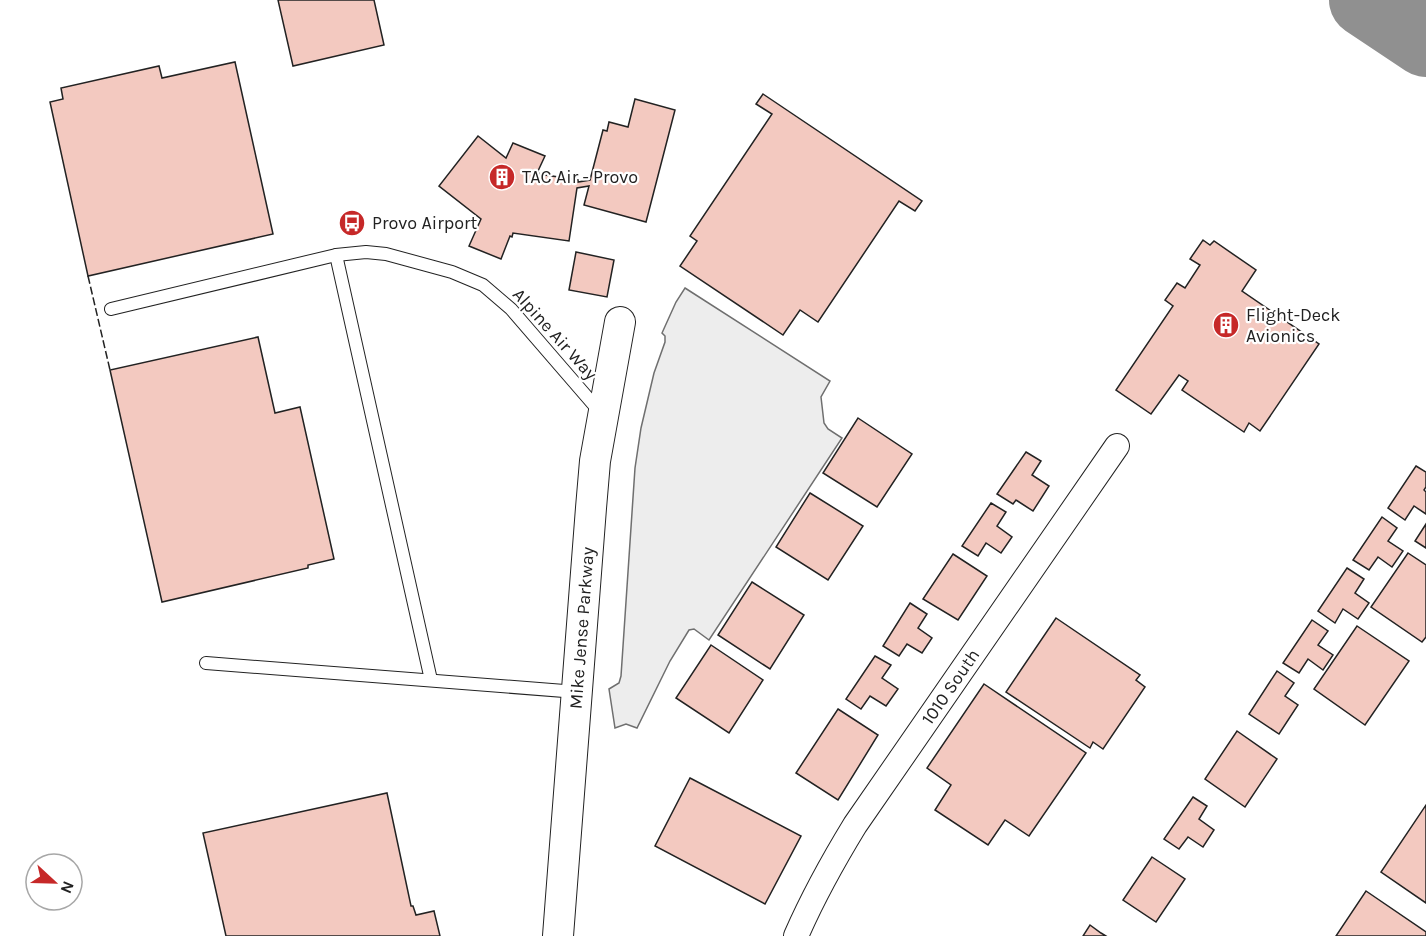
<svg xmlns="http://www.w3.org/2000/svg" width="1426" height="936" font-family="Karla,sans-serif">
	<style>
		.parking { fill: #ededed; stroke: #6f6f6f; stroke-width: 1.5 }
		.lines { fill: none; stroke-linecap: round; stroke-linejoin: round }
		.taxiway { stroke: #909090; stroke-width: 74 }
		.building { fill: #f3c9c0; stroke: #222; stroke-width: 1.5 }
		.service-casing { stroke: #222; stroke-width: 14 }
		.minor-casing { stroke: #222; stroke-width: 26 }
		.tertiary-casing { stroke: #222; stroke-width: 32 }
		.service { stroke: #fff; stroke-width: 12 }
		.minor { stroke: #fff; stroke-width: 24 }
		.tertiary { stroke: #fff; stroke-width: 30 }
		.fence { stroke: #222; stroke-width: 1.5; stroke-dasharray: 8 3; stroke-linecap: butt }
		.labels { text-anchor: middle; stroke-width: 4.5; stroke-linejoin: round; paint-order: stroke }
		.poi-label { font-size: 18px; fill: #222; stroke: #fff; text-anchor: start }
		.street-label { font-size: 18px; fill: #222; stroke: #fff }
	</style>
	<rect width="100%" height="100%" fill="#fff"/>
	<path class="parking" d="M685,288L830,381L821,397L824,423L828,429L842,438L709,640L694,629L689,630L670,661L637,728L626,724L615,728L609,689L619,683L621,676L635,468L641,428L654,373L665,342V336L662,333L676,302Z"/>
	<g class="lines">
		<path class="taxiway" d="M1366,0L1426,40"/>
	</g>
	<g class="building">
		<path d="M278,0H374L384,45L293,66Z"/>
		<path d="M235,62L273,234L88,276L50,102L63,99L61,88L159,66L162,78Z"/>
		<path d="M763,94L922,201L915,211L899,201L818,322L800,310L783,335L680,266L697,241L690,236L772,114L756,104Z"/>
		<path d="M635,99L675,110L646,222L584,205L589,186L577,188L569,241L513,233L512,237L510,236L501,259L469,246L481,219L439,186L478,136L506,158L513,143L545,156L538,171L539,174L578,180V182L590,180L603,130L607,131L609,122L628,127Z"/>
		<path d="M1203,240L1210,245L1214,241L1256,270L1242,291L1319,344L1260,431L1249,423L1244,432L1182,390L1188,381L1179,375L1151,414L1116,390L1173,306L1165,300L1177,283L1185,288L1200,265L1190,259Z"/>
		<path d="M576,252L614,260L607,297L569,290Z"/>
		<path d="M258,337L275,413L300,407L334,559L308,565V568L162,602L110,370Z"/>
		<path d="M858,418L912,454L877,507L823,473Z"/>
		<path d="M1026,452L1041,461L1032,475L1049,486L1033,511L1016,500L1013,504L997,494Z"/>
		<path d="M1416,466L1426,472V487L1424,490L1426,492V514L1414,506L1405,520L1388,508Z"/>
		<path d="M810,493L863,526L828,580L776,547Z"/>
		<path d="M991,503L1006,512L997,526L1012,537L1001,553L986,543L978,556L962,546Z"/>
		<path d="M1382,517L1397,528L1388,541L1403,551L1392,567L1378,557L1369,570L1353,560Z"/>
		<path d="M1426,524V548L1415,541Z"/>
		<path d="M1408,553L1426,565V637L1422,642L1371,607Z"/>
		<path d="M953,554L987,576L958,620L923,599Z"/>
		<path d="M1347,568L1364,579L1355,593L1369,603L1358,619L1343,609L1335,623L1318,611Z"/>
		<path d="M752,582L804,615L770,669L718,635Z"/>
		<path d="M910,603L927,614L918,628L932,638L922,653L907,644L899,656L883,646Z"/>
		<path d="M1056,618L1140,675L1136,680L1145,687L1103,749L1093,742L1090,748L1006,692Z"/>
		<path d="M1312,620L1328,631L1318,645L1333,655L1323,670L1308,659L1299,673L1283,663Z"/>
		<path d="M1357,626L1409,661L1365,725L1314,689Z"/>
		<path d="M711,645L763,680L729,733L676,698Z"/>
		<path d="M875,656L891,665L882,678L898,689L886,706L870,696L861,709L846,699Z"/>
		<path d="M1277,671L1294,683L1285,696L1298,705L1279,734L1249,714Z"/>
		<path d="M984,684L1086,753L1029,836L1005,820L988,845L935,810L951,785L927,768Z"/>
		<path d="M838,709L878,735L838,800L796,773Z"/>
		<path d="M1237,731L1277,759L1245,807L1205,779Z"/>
		<path d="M690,778L801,836L765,904L655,846Z"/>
		<path d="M387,793L411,906H413L416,915L434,911L440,936H226L203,833Z"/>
		<path d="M1193,797L1207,806L1199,819L1214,830L1203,847L1188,837L1179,849L1164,839Z"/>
		<path d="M1426,805V903L1381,872Z"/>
		<path d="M1152,857L1185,879L1156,922L1123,900Z"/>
		<path d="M1366,891L1426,932V936H1336Z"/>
		<path d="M1090,925L1101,933L1106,936H1083Z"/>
	</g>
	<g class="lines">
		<defs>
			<g id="service">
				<path d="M336,255L431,680"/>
				<path d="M111,309L336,255L366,252L386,254L452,272L483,285L511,309L600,412"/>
				<path d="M206,663L577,692"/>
			</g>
			<g id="minor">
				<path id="s1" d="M796,936C813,897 833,861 855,825L1117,446"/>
			</g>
			<g id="tertiary">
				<path id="s2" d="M558,936L591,508L595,461L620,322"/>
			</g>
		</defs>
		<use href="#service" class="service-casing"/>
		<use href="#minor" class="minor-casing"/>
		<use href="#tertiary" class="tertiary-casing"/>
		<use href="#service" class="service"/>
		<use href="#minor" class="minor"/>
		<use href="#tertiary" class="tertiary"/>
		<path class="fence" d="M88,276L110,370"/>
	</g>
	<defs>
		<symbol id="building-disc" viewBox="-11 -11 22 22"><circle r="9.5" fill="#c62828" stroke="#fff"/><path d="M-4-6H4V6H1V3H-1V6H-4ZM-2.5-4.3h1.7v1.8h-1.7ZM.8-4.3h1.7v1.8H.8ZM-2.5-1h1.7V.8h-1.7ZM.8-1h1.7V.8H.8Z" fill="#fff"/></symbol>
		<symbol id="bus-disc" viewBox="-11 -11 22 22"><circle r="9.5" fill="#c62828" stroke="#fff"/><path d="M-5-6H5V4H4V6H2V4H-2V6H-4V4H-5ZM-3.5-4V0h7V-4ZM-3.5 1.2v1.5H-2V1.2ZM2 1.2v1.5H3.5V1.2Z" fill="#fff"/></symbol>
	</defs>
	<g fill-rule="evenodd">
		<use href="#building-disc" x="487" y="162" width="30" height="30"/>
		<use href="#bus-disc" x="337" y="208" width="30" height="30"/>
		<use href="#building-disc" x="1211" y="310" width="30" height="30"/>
	</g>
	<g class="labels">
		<g class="poi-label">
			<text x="522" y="183">TAC Air - Provo</text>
			<text x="372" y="229">Provo Airport</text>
			<text x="1246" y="321">Flight-Deck<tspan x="1246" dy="21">Avionics</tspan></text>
		</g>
		<g class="street-label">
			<text transform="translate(555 334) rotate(48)" y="6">Alpine Air Way</text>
			<text dy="6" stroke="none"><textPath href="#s2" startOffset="309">Mike Jense Parkway</textPath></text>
			<text dy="6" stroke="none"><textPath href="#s1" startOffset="294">1010 South</textPath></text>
		</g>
	</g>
	<g transform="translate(54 882) rotate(112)"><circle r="28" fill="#ffffff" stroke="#a7a7a7" stroke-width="1.5"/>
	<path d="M0-4.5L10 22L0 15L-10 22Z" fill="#c62828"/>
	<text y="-9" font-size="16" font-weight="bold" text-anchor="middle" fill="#222222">N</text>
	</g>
</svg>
